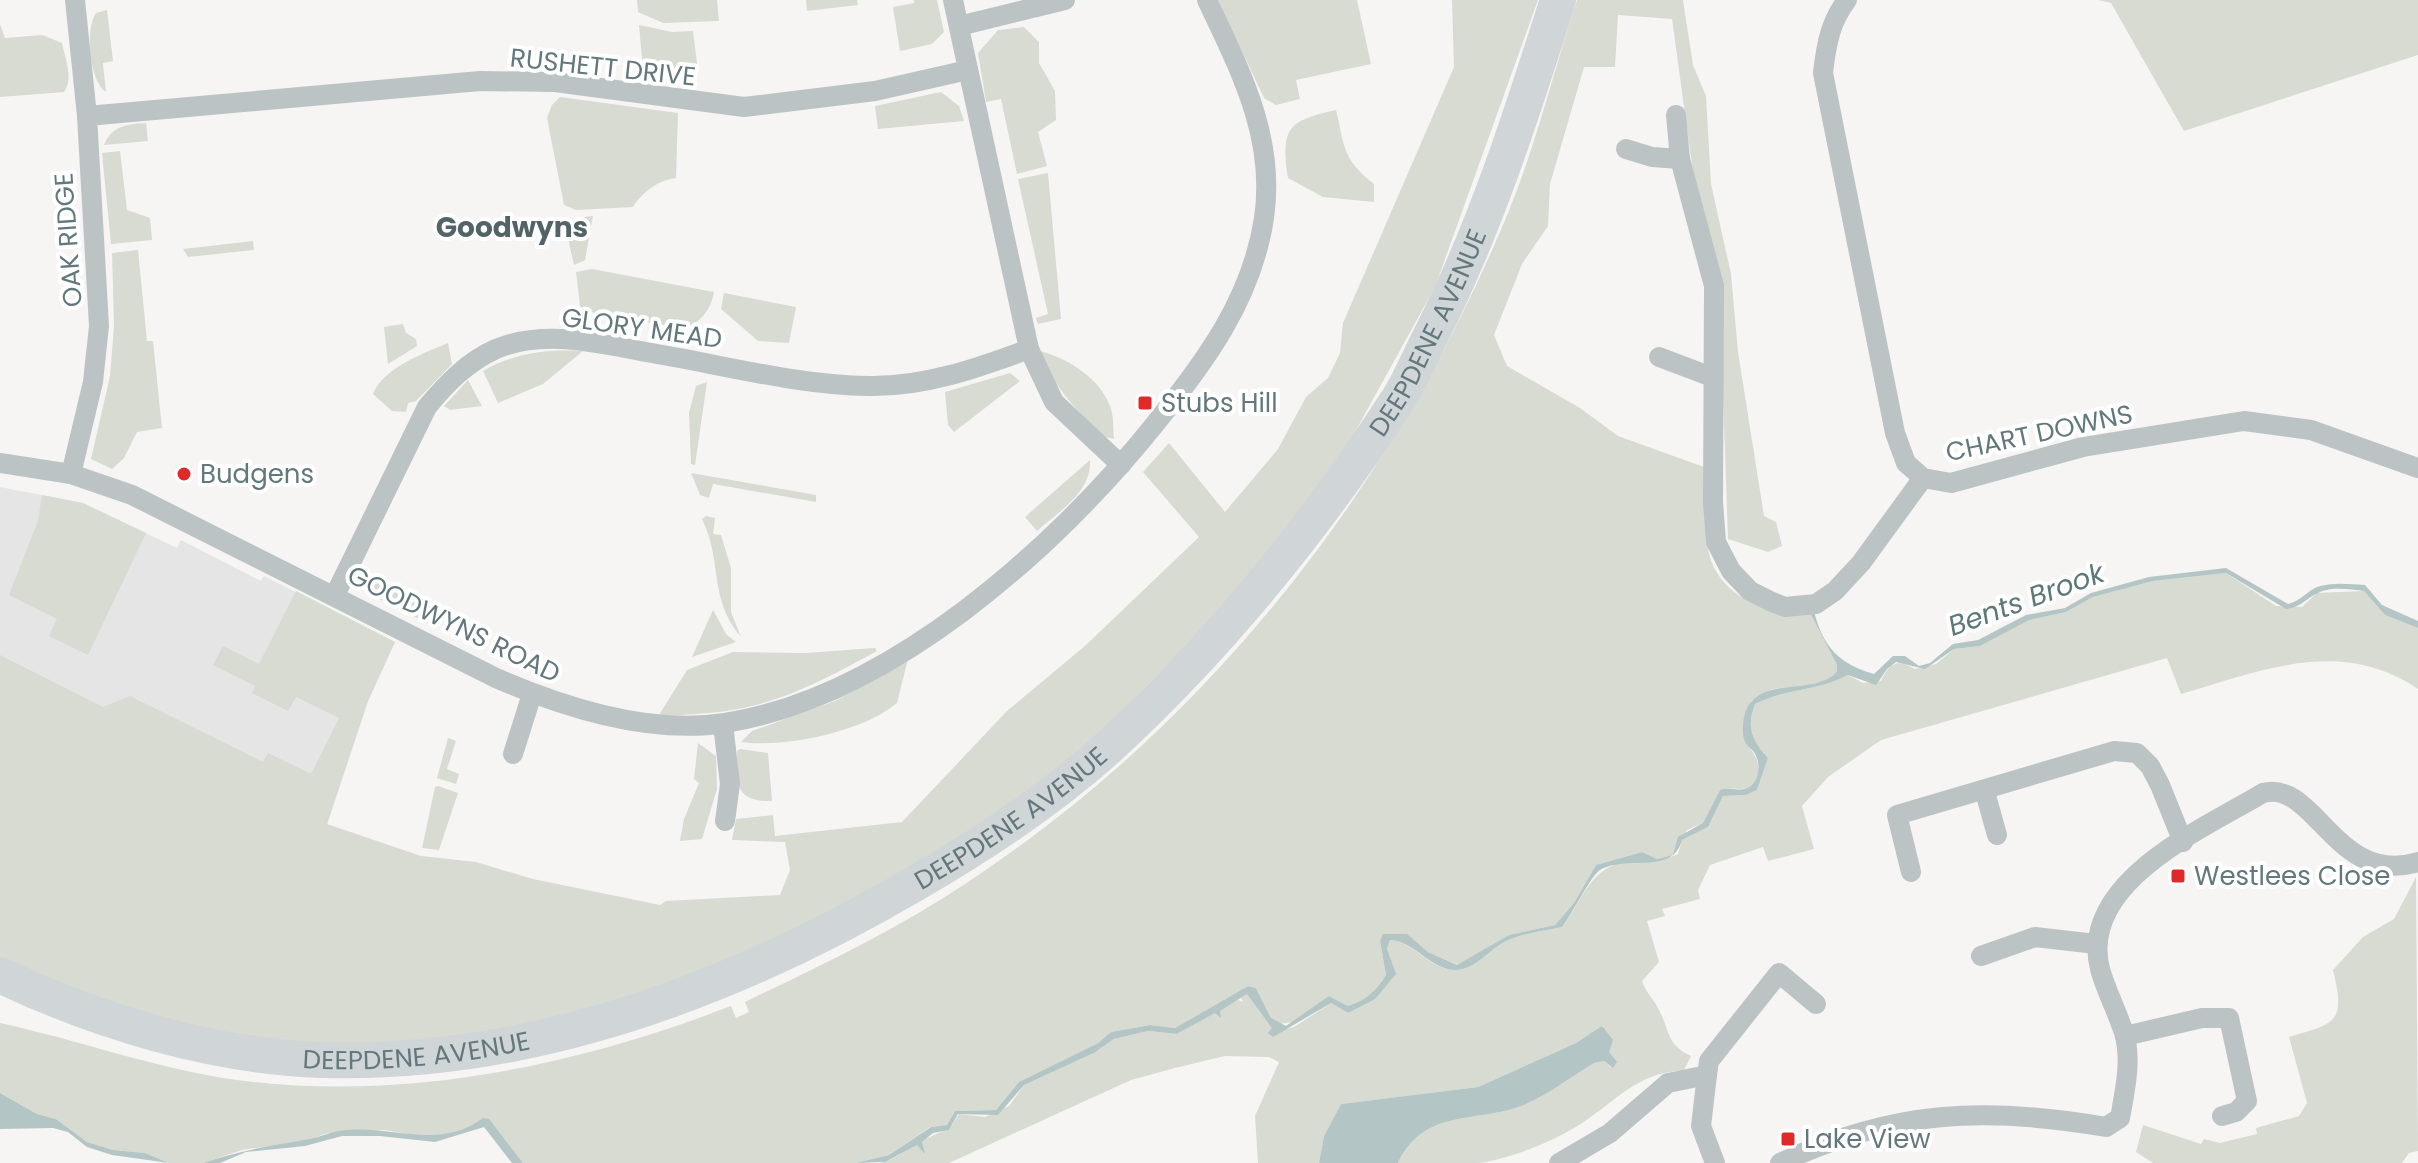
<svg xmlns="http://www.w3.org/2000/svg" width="2418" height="1163" font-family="Poppins,sans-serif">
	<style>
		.built { fill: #e4e5e4 }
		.green { fill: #d7dbd2 }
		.water { fill: #b3c5c5 }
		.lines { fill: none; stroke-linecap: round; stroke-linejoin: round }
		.street { stroke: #bcc3c5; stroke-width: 20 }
		.highway { stroke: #d0d6d8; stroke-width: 36 }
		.poi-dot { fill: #e02a29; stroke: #fff; stroke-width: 3 }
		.labels { text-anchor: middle; stroke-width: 8; stroke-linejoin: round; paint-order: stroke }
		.street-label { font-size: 26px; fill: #62787d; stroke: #fff }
		.poi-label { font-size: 26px; fill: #62787d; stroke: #fff; text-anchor: start }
		.neighbourhood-label { font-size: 28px; font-weight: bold; fill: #536469; stroke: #fff }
		.water-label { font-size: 28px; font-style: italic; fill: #5c7879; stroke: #fff }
	</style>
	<rect width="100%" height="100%" fill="#f6f5f3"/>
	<path class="built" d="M0,487L83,503L177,548L181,540L261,581L264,576L395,642L368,701L324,834L0,929Z"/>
	<g class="green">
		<path d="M637,0H717L719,21L663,23L638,12Z"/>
		<path d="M806,0H857L858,5L807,11Z"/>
		<path d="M914,0H937L944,32L932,44L900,51L893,7L914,3Z"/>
		<path d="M1218,0H1357L1371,64L1296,80L1300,99L1276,105L1264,98Z"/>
		<path d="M1452,0H1538L1435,287L1345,450L1248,583L1085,748L970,838L723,969L480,1039L370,1046L267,1043L152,1019L0,961V655L103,707L130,696L263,762L268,753L311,774L339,718L296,697L288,711L252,693L255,686L213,665L223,646L259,664L296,591L395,642L368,701L327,824L421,856L476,862L533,879L660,905L666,901L780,895L790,870L785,842L732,840L736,819L773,815L775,836L902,822L1007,711L1086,645L1199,537L1143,472L1169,443L1225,512L1278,449L1306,397L1328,378L1340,353L1343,323L1454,67Z"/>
		<path d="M1577,0H1683L1693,65L1706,96L1711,184L1731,274L1738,352L1764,516L1776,522L1782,546L1768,552L1728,539L1719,276L1693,172L1672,19L1618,15L1615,67H1584L1550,184L1548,226L1522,264L1494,335L1507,366L1580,408L1618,436L1704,467C1705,494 1704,522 1708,549C1716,595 1768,618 1809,611L1837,665V673C1820,689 1795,685 1774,689C1767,690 1758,697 1751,701L1746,744C1758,755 1768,779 1746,788C1738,791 1729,786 1720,790L1703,823L1687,830L1674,855L1657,859L1642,852L1596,865L1574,903L1555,925L1509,935L1458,965L1428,952L1407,935L1380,941L1386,975C1376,991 1366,1000 1348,1006L1329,996L1295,1022L1278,1024L1271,1018L1256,988L1248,986L1175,1028L1150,1025L1111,1032L1098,1043L1019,1082L996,1110L955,1111L947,1125L930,1127L889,1155L855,1163H523L489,1120L454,1133L426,1137L384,1130L328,1133L307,1140L242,1150L203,1163H169L145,1153L113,1150L87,1142L56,1119L37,1114L0,1093V1023C79,1040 156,1069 237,1080C404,1102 576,1066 731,1006L736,1018L749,1012L745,1002C822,965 900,928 971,880C1214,719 1397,481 1508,213C1536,145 1554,70 1577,0Z"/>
		<path d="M2098,0H2418V55L2184,131L2111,3Z"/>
		<path d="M107,10L113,61L103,63L106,92C89,81 85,28 96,13Z"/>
		<path d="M0,24L5,38L42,35L62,43C65,58 74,79 64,92L0,97Z"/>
		<path d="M639,25L672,32L693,31L698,72L643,69Z"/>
		<path d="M1024,27L1039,42V63L1055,91L1056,120L1038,132L1047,166L1017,174L1001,99L986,102L978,53L998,30Z"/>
		<path d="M941,92L959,106L964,121L878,129L875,106Z"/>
		<path d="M560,97L678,113L676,178C659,180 642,192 633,207L576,210L564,205L547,118L552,105Z"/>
		<path d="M1336,110C1345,147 1342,159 1374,184V202L1323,197L1288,178C1281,128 1287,121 1336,110Z"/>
		<path d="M146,123L148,141L104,145C111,126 127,124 146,123Z"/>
		<path d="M120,151L127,210L150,218L152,240L111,244L102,153Z"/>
		<path d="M1048,173L1061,319L1038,324L1036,318L1048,314L1018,179Z"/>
		<path d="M593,216L585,260L574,265C569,239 557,218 593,216Z"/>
		<path d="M253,241L254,250L188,257L183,249Z"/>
		<path d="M138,250L147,341H153L162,428L137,432L124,458L112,469L91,459L110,376L114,326L112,253Z"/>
		<path d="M592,269L714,292C711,310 701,322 683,329L585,311L580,306L576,272Z"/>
		<path d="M724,293L796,307L789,343L758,341L721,309Z"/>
		<path d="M403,324L406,333L416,339L417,346L388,364L384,327Z"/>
		<path d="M448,343L452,364L416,401L408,403L406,412L392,411L373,394C383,368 424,353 448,343Z"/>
		<path d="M583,351L543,384L498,403L483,371C513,353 548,349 583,351Z"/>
		<path d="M1040,351C1067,358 1100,378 1110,406C1114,416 1113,429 1114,439L1105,437C1076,410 1054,388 1040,351Z"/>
		<path d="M1010,373L1020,381L954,432L948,425L945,392Z"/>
		<path d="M468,380L482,406L450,410L444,406Z"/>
		<path d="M707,382L695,465L691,464L689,413L696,386Z"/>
		<path d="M1090,460C1092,492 1059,511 1037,531L1025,517Z"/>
		<path d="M691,473L816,495V502L713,484L709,498L700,495Z"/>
		<path d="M42,495L83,503L146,533L88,655L49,636L57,619L9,595L38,521Z"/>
		<path d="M706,516L715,518L713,534L721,535L731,568V612L741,637C708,598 723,562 702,519Z"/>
		<path d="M365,572L402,591L400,596L444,616L437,628L375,597L364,582Z"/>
		<path d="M2226,573L2276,606L2302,607L2317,593L2364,591L2385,615L2418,628V689C2341,637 2262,670 2181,694L2167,658L1881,740L1828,777L1802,806L1814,849L1768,861L1763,847L1710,865L1698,890L1700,899L1662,909L1665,916L1647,921L1659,962L1642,981C1646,993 1654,999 1659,1010C1670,1031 1666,1044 1691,1056L1684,1070C1635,1074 1620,1098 1582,1123C1555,1141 1512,1158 1479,1163C1453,1163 1424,1163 1398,1163C1425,1107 1476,1124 1524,1105C1548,1095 1572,1076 1594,1063L1604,1061L1612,1068L1603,1026L1576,1043L1478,1087L1341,1104L1324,1136L1319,1163H1258L1255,1116L1279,1062L1269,1057L1225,1056L1175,1068L1131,1080L949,1163H881C906,1155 924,1135 949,1130L959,1114L985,1117L1009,1106L1024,1085L1094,1053L1114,1039L1148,1031L1177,1034L1238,1000L1243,1002L1241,998L1247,994L1278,1031L1294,1027L1331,1003L1348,1013L1395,974L1387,949L1390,940C1414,941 1430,971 1457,970C1476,969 1491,948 1506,941C1524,933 1543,931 1562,927C1584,899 1589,866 1630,861C1650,858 1657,863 1678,854L1682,840L1708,827L1723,796L1746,795L1757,790L1768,758C1752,740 1746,728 1755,704C1784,689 1818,691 1848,675L1863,683L1881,681C1889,663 1898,658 1915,669L1936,664L1954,649L1980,646L2029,619L2066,612L2093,597L2153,581Z"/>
		<path d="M713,610L726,634L736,642L692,657Z"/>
		<path d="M875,648L877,651C797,695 753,716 659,715L687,670L733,652L806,653Z"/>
		<path d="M908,659L897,703C863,732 785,748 741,742L752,731L835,701Z"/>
		<path d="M448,738L456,741L447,769L459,774L456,784L437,778Z"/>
		<path d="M698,743L716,756L717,789L702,839L680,841L684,819L699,783L694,779Z"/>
		<path d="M740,749L768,753L772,801C733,802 737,782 737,751Z"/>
		<path d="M438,786L458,793L439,850L422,848L435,787Z"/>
		<path d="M2416,877L2418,1151L2409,1153L2402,1163H2153L2136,1152L2143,1125L2201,1144L2204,1139L2220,1143L2257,1134L2256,1128L2299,1116L2307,1103L2289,1037C2336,1023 2346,1023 2333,970L2363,937L2394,919Z"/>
	</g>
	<g class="water">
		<path d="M2226,568L2288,604C2301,601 2306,592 2317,587C2332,582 2349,584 2365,585L2382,605L2418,621V628L2385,615L2364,591C2349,589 2329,586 2316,594C2303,601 2301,607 2286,609L2226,573L2153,581L2093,597L2066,612L2029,620L1980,646L1954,649L1925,669L1896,662L1887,669L1876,685L1848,675C1818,691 1784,689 1755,704C1746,728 1752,740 1768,758L1757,790L1746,795L1723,796L1708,827L1682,840C1672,876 1628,854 1600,870C1592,874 1571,916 1562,927C1543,931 1524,933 1506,941C1491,948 1476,969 1457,970C1431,971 1415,941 1390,940L1387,949L1396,974L1375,999L1348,1013L1331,1003L1273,1037L1268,1033L1272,1028L1247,994L1220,1011L1221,1018L1215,1013L1177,1034L1148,1031L1114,1039L1094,1053L1024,1085L998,1115L958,1114L949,1130L933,1133L922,1142L925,1154L917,1145L885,1162L855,1163L889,1155L931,1127L947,1125L955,1111L996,1110L1019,1082L1098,1043L1111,1032L1150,1025L1175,1028L1248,986L1256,988L1271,1018L1286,1026L1329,996L1348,1006C1366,1000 1376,991 1386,975L1380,941L1383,934H1407L1428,952L1457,965L1509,935L1555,925L1574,903L1596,865L1642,852L1657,859L1673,855L1678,837L1703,823L1720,790C1729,786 1736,791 1744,789C1760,785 1762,764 1754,752C1752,749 1748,747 1746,744C1740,734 1743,710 1751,702C1772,678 1814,695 1837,672V665L1809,611H1814C1823,648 1840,664 1874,674L1893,656H1905L1919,666L1930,663L1953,644L1978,640L2026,615L2065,608L2091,593L2149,577Z"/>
		<path d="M1602,1026L1613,1040L1609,1052L1617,1062L1613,1068L1604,1061L1594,1063C1572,1076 1548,1095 1524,1105C1476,1124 1425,1107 1398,1163H1319L1324,1136L1341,1104L1478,1087L1576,1043Z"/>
		<path d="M0,1093L37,1114L56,1119L87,1142L113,1150L145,1153L169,1163L112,1155L87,1147L68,1132L53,1128L0,1129Z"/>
		<path d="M483,1118L489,1119L523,1163H512L484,1127L435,1142L380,1136H342L305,1146L246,1152L220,1163H203C237,1151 269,1146 304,1140C319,1138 331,1131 346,1130C394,1126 441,1150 483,1118Z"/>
	</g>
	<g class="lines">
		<g class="street">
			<path d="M953,0L1029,349L1054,402L1121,465"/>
			<path d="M1847,0C1830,22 1826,46 1823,73L1895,433L1906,463L1923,478L1951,483L2083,447L2244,421L2311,430L2418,468"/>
			<path d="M959,26L1065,0"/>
			<path d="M1676,115L1680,159L1714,286L1713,502L1716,542L1731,571L1750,591L1770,601L1785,607L1816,604L1835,591L1861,563L1923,478"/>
			<path d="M87,116L480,81L555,82L744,107L875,91L968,70"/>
			<path d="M1626,149L1652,157L1680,159"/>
			<path d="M1659,357L1712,377"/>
			<path d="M0,463L71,474L132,495L496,678C565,708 649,735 725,723C889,697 1055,549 1155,424C1205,362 1252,299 1264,218C1276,138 1240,70 1207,0"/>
			<path d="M71,474L93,382L99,326L87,116L75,0"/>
			<path d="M335,595L427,407C447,383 467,362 496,349C544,329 597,343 646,352C719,364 795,385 869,386C924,387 978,368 1029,349"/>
			<path d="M723,724L730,784L725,821"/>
			<path d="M513,754L532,694"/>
			<path d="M1985,792L1997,835"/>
			<path d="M1911,872L1897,815L2114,751L2137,753L2150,766L2160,785L2183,842"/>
			<path d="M1981,956L2035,937L2096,944"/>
			<path d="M2125,1036L2202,1018H2229L2247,1101L2236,1112L2222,1116"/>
			<path d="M1707,1075L1701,1126L1715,1163"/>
			<path d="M1559,1163L1610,1133L1668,1083L1707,1075L1709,1061L1779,973L1816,1004"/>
			<path d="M1780,1163C1893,1110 1985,1106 2106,1127L2120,1118C2125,1090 2132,1060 2124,1033C2117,1011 2106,991 2100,969C2078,882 2203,829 2263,793C2315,779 2336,887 2418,862"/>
		</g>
		<path class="highway" id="s1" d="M0,975C99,1022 211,1056 322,1060C532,1066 737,988 916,883C985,843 1053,798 1112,744C1222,642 1318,523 1399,398C1412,377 1421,354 1432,333C1486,227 1522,113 1558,0"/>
	</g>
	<g class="poi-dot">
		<rect x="1137" y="395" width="16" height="16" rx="4"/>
		<circle cx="184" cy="474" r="8"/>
		<rect x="2170" y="868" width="16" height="16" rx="4"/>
		<rect x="1780" y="1131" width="16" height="16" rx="4"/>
	</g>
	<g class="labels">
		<g class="street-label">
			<text transform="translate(603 67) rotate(6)" y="9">RUSHETT DRIVE</text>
			<text transform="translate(68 240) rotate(-94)" y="9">OAK RIDGE</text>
			<text transform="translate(642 328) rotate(8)" y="9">GLORY MEAD</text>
			<text dy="9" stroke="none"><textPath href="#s1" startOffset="1726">DEEPDENE AVENUE</textPath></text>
			<text transform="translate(2039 433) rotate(-12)" y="9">CHART DOWNS</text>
			<text transform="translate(454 624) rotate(26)" y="9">GOODWYNS ROAD</text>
			<text dy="9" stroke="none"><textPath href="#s1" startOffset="1078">DEEPDENE AVENUE</textPath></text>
			<text dy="9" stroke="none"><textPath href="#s1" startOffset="430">DEEPDENE AVENUE</textPath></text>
		</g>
		<g class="poi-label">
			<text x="1161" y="412">Stubs Hill</text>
			<text x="200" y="483">Budgens</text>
			<text x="2194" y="885">Westlees Close</text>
			<text x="1804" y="1148">Lake View</text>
		</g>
		<g class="neighbourhood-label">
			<text x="512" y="237">Goodwyns</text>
		</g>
		<g class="water-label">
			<text transform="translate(2026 599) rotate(-20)" y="10">Bents Brook</text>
		</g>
	</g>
</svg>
